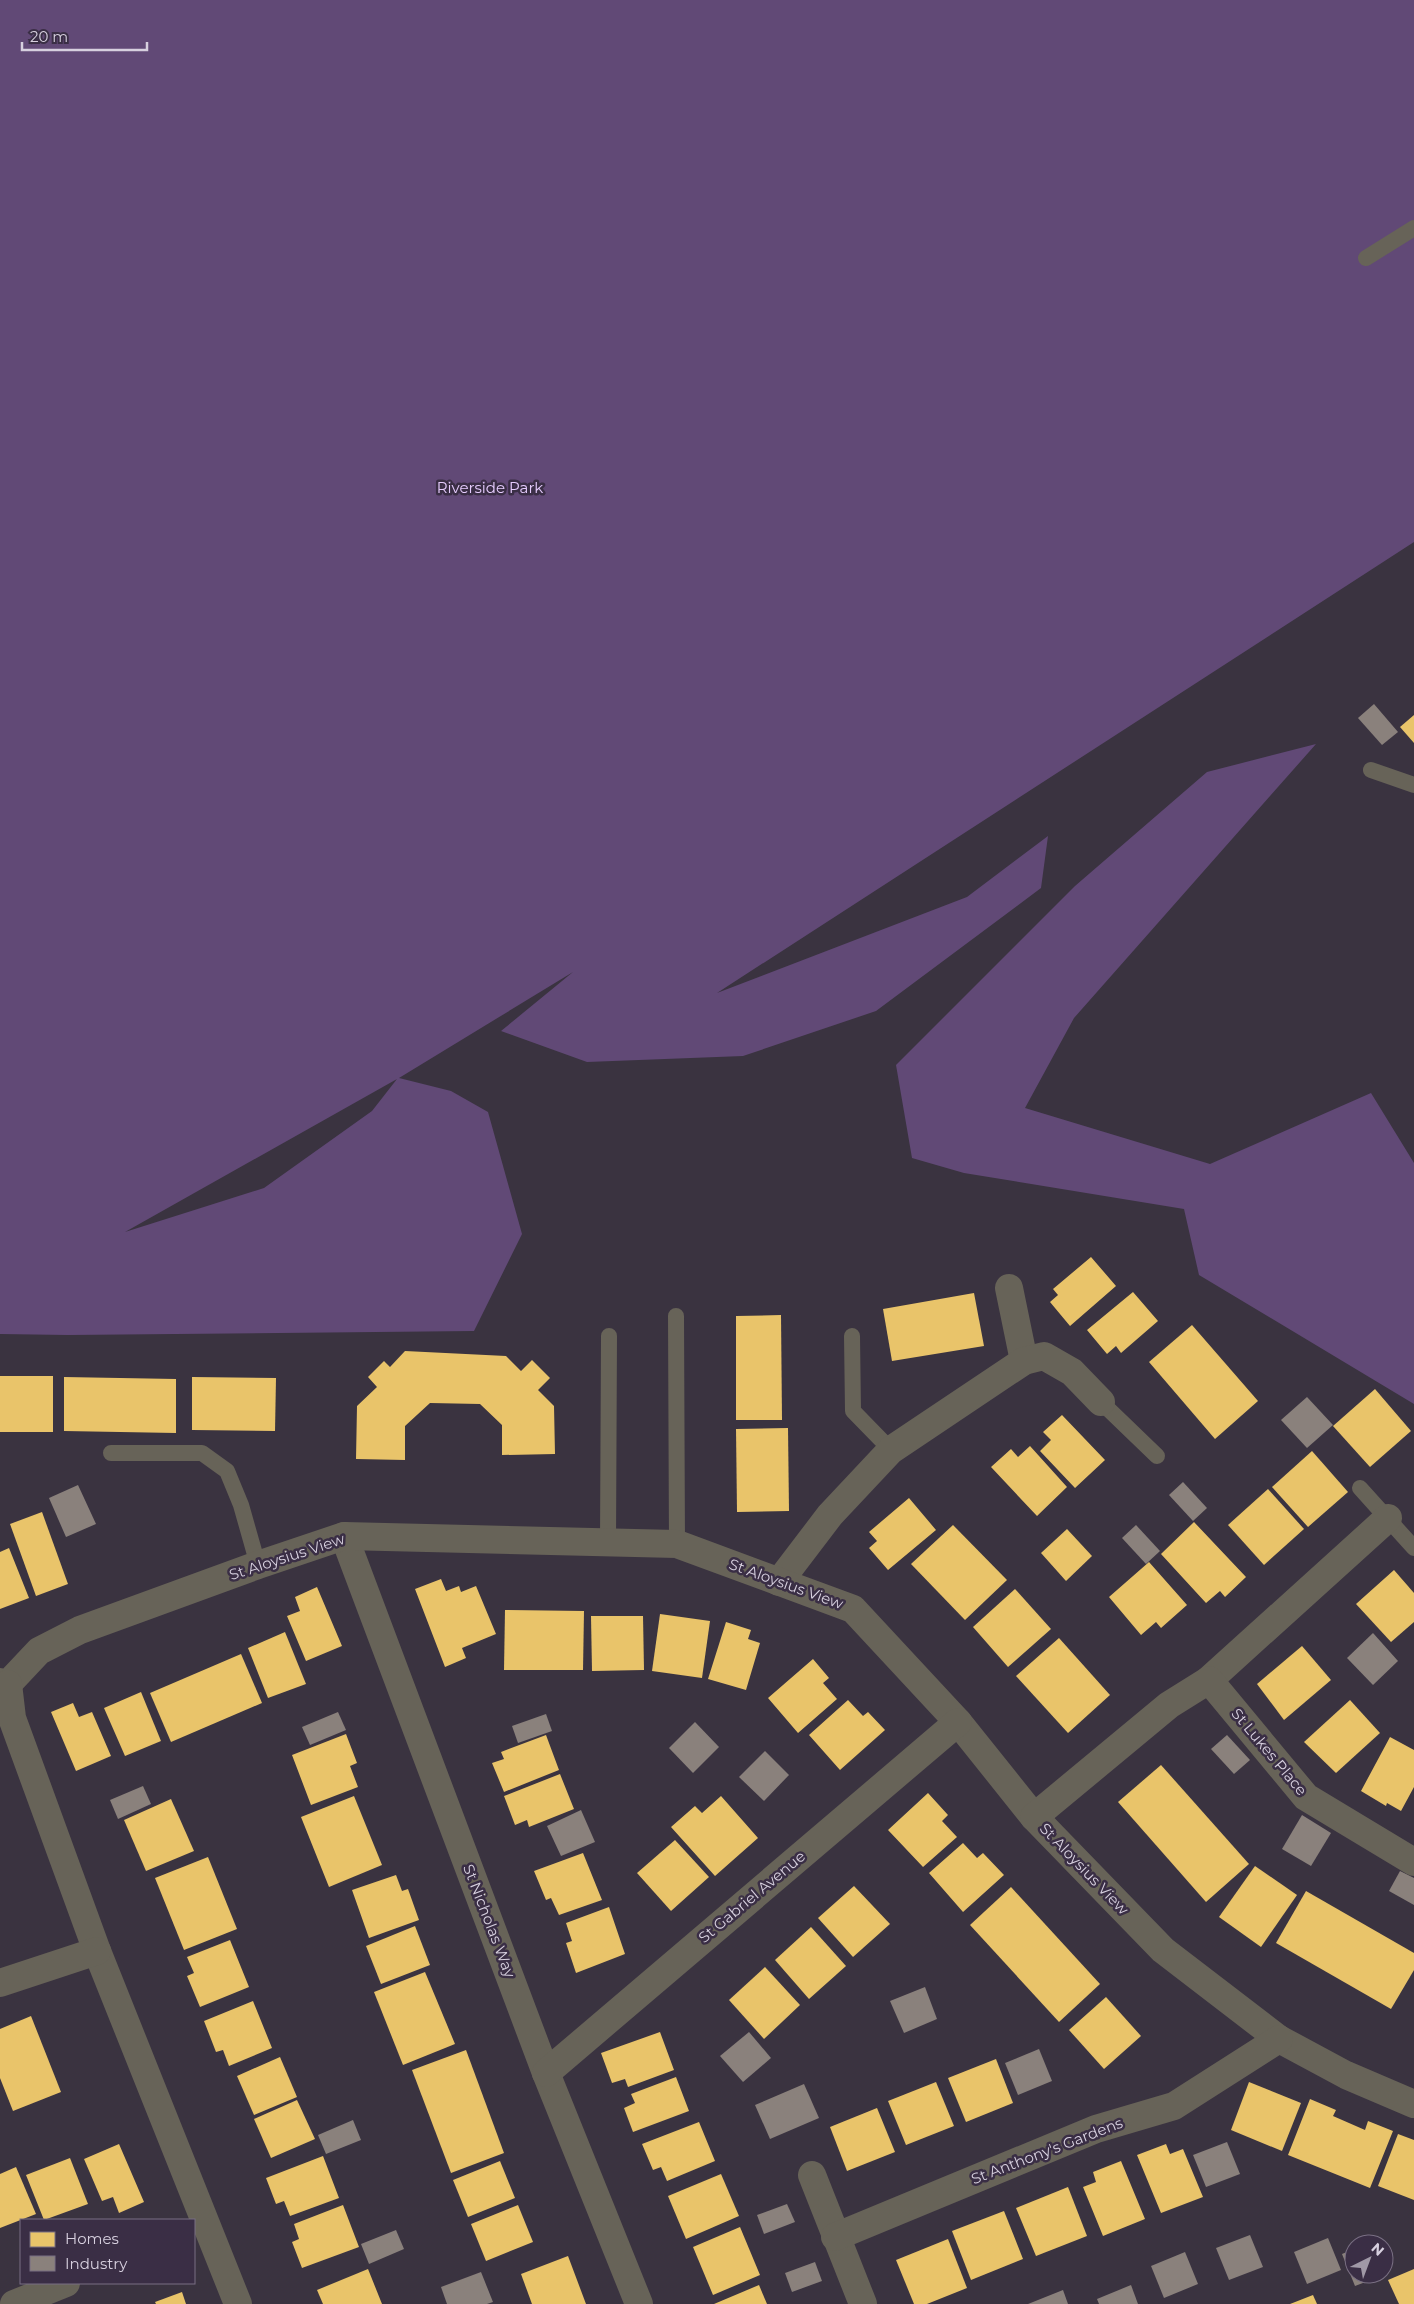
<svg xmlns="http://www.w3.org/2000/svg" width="1414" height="2304" font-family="Montserrat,sans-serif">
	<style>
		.green { fill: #614976; fill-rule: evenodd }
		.homes { fill: #e9c46a }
		.industry { fill: #8a817c }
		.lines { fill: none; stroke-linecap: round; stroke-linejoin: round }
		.service { stroke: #676358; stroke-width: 16 }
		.minor { stroke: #676358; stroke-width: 28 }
		.labels { text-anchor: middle; stroke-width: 5; stroke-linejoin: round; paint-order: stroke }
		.park-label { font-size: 15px; fill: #e6ccfe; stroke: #3a2e45 }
		.street-label { font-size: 15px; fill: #d7d0df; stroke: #3a2e45 }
	</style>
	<rect width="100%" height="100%" fill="#3a3340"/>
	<g class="green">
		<path d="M0,0H1414V542L717,993L967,897L1048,836L1041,888L876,1011L743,1056L587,1062L501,1031L573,972L399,1078L451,1091L488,1112L522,1234L474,1331L68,1335L0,1334ZM397,1079L372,1111L264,1188L125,1232Z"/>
		<path d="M1316,744L1074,1018L1025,1108L1210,1164L1371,1093L1414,1163V1404L1199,1275L1184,1209L964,1173L912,1158L896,1065L1075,886L1207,772Z"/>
	</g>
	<g class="homes">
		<path d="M1414,715V743L1400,727Z"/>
		<path d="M1091,1257L1116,1286L1070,1326L1050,1302L1058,1295L1053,1289Z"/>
		<path d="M1133,1292L1158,1321L1121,1353L1116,1346L1107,1354L1087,1330Z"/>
		<path d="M974,1293L984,1346L892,1361L883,1309Z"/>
		<path d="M781,1315L782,1420H736V1316Z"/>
		<path d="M1192,1325L1258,1401L1215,1439L1149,1362Z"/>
		<path d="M405,1351L506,1356L521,1371L532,1360L550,1378L538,1390L554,1406L555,1454L502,1455V1425L480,1404L430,1403L405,1426V1460L356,1459L357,1406L377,1387L368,1377L384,1361L390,1367Z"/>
		<rect x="0" y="1376" width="53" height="56"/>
		<path d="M64,1377L176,1379V1433L64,1431Z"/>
		<path d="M192,1377L276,1378L275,1431L192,1430Z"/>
		<path d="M1375,1389L1411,1431L1370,1467L1333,1426Z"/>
		<path d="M1062,1415L1105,1460L1075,1488L1040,1451L1051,1440L1043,1432Z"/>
		<path d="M788,1428L789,1511L737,1512L736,1429Z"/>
		<path d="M1030,1446L1067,1487L1037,1516L991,1467L1011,1449L1018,1457Z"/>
		<path d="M1312,1451L1348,1492L1308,1527L1272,1487Z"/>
		<path d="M1268,1489L1304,1529L1264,1565L1228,1525Z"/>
		<path d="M909,1498L936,1530L888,1570L869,1548L877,1541L869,1532Z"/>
		<path d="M42,1512L68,1584L36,1596L10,1524Z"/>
		<path d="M1194,1522L1246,1577L1225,1597L1220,1591L1206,1603L1161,1554Z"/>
		<path d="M953,1525L1007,1580L965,1620L911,1564Z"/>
		<path d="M1067,1529L1092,1556L1066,1581L1041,1553Z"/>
		<path d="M9,1548L29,1598L0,1609V1552Z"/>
		<path d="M1149,1562L1187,1605L1161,1628L1156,1622L1141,1635L1109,1597Z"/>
		<path d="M1394,1570L1414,1593V1622L1391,1642L1356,1604Z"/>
		<path d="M441,1579L446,1591L459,1586L461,1592L476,1586L496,1634L462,1648L466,1658L445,1667L415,1589Z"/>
		<path d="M317,1587L342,1646L306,1661L287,1616L300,1611L295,1597Z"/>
		<path d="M1015,1589L1051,1629L1008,1667L973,1627Z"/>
		<path d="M505,1610L584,1611L583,1670H504Z"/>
		<path d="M660,1614L710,1621L702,1678L652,1671Z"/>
		<path d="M591,1616H643L644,1670L592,1671Z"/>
		<path d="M726,1622L751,1630L748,1639L760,1643L746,1690L708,1679Z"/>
		<path d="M285,1632L306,1684L268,1698L248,1648Z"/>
		<path d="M1059,1638L1110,1695L1068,1733L1016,1676Z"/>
		<path d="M1302,1646L1331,1680L1284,1720L1257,1684Z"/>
		<path d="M241,1654L262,1703L171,1742L150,1693Z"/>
		<path d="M813,1659L829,1678L823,1683L837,1699L798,1733L768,1698Z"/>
		<path d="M141,1692L161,1741L125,1756L104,1708Z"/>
		<path d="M848,1700L863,1716L868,1712L885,1730L840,1770L809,1735Z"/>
		<path d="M1350,1700L1380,1733L1336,1773L1304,1742Z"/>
		<path d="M73,1703L79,1717L92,1712L111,1756L76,1771L51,1712Z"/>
		<path d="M346,1734L357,1763L350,1766L358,1787L311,1805L292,1755Z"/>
		<path d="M546,1735L559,1770L504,1792L492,1763L504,1759L501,1752Z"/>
		<path d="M1390,1737L1414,1750V1787L1401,1811L1387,1803L1386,1806L1361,1791Z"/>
		<path d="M1161,1765L1249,1864L1206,1902L1118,1802Z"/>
		<path d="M560,1774L574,1809L529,1827L527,1820L515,1825L504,1796Z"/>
		<path d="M928,1793L948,1815L942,1821L957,1837L923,1867L888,1830Z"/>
		<path d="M354,1796L382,1865L329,1887L301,1817Z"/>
		<path d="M721,1796L758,1838L715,1876L671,1827L695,1806L702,1813Z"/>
		<path d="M171,1799L194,1851L146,1871L124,1820Z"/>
		<path d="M675,1840L709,1877L671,1911L637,1873Z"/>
		<path d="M963,1843L977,1858L983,1853L1004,1875L963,1912L929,1873Z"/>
		<path d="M583,1853L602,1900L559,1915L551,1898L546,1900L534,1871Z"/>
		<path d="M208,1857L237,1929L184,1950L155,1878Z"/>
		<path d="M1255,1866L1297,1895L1261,1947L1219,1917Z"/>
		<path d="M396,1875L402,1891L408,1889L419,1920L369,1938L352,1890Z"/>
		<path d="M854,1886L890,1924L853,1957L818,1918Z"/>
		<path d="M1011,1887L1100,1984L1059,2022L970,1925Z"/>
		<path d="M1306,1891L1414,1953V1970L1391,2009L1276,1943Z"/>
		<path d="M609,1907L625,1954L576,1973L566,1943L572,1941L566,1923Z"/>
		<path d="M415,1926L430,1965L381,1984L366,1946Z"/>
		<path d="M811,1927L846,1966L809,1999L775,1960Z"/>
		<path d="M230,1940L249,1987L200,2007L187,1976L194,1973L187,1957Z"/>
		<path d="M765,1967L800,2005L764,2039L729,2000Z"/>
		<path d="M425,1972L455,2044L403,2065L374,1992Z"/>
		<path d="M1106,1997L1141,2036L1104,2069L1069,2030Z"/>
		<path d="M253,2001L272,2048L229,2066L223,2050L216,2052L204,2021Z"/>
		<path d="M31,2016L61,2092L13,2111L0,2078V2029Z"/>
		<path d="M660,2032L674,2070L628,2087L625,2079L612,2083L601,2053Z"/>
		<path d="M466,2050L504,2153L451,2173L412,2070Z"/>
		<path d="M280,2057L297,2097L254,2115L237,2076Z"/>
		<path d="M996,2059L1013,2103L966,2122L948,2078Z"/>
		<path d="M676,2077L689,2111L633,2132L624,2108L635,2103L631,2094Z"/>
		<path d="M936,2082L954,2126L906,2145L888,2101Z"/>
		<path d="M1249,2082L1301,2103L1282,2151L1231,2130Z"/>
		<path d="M1310,2099L1336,2110L1333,2116L1365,2130L1368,2121L1393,2131L1370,2188L1288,2155Z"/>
		<path d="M297,2100L315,2139L271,2158L254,2119Z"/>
		<path d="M877,2108L895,2152L847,2171L830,2127Z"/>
		<path d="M699,2122L715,2161L667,2181L661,2167L653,2170L642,2144Z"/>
		<path d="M1398,2134L1414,2140V2200L1378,2186Z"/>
		<path d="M119,2144L144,2202L119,2213L113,2197L102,2201L84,2159Z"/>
		<path d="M1166,2144L1170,2154L1183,2149L1203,2197L1161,2213L1137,2155Z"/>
		<path d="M323,2156L339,2198L290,2216L284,2201L276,2204L266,2178Z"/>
		<path d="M70,2158L88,2204L44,2220L26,2175Z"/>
		<path d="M500,2161L515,2198L468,2217L453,2180Z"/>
		<path d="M1121,2161L1145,2219L1103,2236L1083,2187L1096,2182L1093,2172Z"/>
		<path d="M16,2167L36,2214L0,2228V2174Z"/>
		<path d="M721,2174L739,2216L686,2239L668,2196Z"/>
		<path d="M1068,2187L1087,2236L1036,2256L1016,2208Z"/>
		<path d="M343,2205L359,2247L302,2268L292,2242L299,2239L294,2224Z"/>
		<path d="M518,2205L533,2242L486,2261L471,2224Z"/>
		<path d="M1004,2211L1023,2259L971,2280L952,2231Z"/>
		<path d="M740,2227L760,2275L713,2295L693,2247Z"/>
		<path d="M948,2239L967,2288L927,2304H914L896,2260Z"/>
		<path d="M568,2256L586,2304H532L521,2274Z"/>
		<path d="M368,2269L382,2304H323L317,2290Z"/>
		<path d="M1414,2269V2304H1399L1388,2280Z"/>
		<path d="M759,2285L767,2304H714Z"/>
		<path d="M182,2292L186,2304H156L155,2302Z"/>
		<path d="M1313,2295L1317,2304H1290Z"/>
	</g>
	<g class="industry">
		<path d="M1374,704L1398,732L1382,745L1358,718Z"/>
		<path d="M1307,1397L1333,1425L1307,1448L1281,1420Z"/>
		<path d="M1183,1482L1207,1508L1193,1521L1169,1495Z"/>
		<path d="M78,1485L96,1524L66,1537L49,1498Z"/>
		<path d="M1136,1525L1160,1551L1146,1564L1122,1538Z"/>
		<path d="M1373,1633L1398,1661L1373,1685L1347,1658Z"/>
		<path d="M338,1712L346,1730L310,1745L302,1727Z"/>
		<path d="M546,1714L552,1731L518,1743L512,1726Z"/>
		<path d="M695,1722L719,1747L693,1773L669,1748Z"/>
		<path d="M1227,1735L1250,1760L1234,1774L1211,1749Z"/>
		<path d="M765,1751L789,1775L764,1801L739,1777Z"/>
		<path d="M143,1786L151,1804L118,1819L110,1800Z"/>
		<path d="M581,1810L595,1842L561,1856L547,1826Z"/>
		<path d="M1302,1815L1331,1833L1311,1866L1282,1849Z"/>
		<path d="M1400,1871L1414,1878V1905L1389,1891Z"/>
		<path d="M925,1987L937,2019L904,2033L890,2001Z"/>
		<path d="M749,2032L771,2058L743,2082L720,2056Z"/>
		<path d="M1039,2049L1052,2081L1018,2095L1005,2063Z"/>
		<path d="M804,2084L819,2118L770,2139L755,2105Z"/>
		<path d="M353,2120L361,2140L326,2154L318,2135Z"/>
		<path d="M1227,2142L1240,2174L1206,2187L1193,2155Z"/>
		<path d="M787,2204L795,2222L764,2234L757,2215Z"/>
		<path d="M396,2230L404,2249L369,2264L361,2244Z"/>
		<path d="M1250,2235L1263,2267L1229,2280L1216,2248Z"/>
		<path d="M1328,2238L1341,2270L1307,2284L1294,2252Z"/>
		<path d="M1354,2249V2274H1384V2261L1389,2273L1355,2286L1342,2254Z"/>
		<path d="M1185,2252L1198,2284L1164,2298L1151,2266Z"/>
		<path d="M815,2262L822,2281L792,2292L785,2273Z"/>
		<path d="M481,2272L493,2302L487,2304H447L441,2287Z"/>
		<path d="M1131,2285L1138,2304H1099L1097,2299Z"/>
		<path d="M1063,2290L1068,2304H1028Z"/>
	</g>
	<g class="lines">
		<g class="service">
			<path d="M1366,258L1414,228"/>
			<path d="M1371,770L1414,785"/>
			<path d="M676,1316L677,1544"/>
			<path d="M852,1336L853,1411L891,1450"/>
			<path d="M1101,1402L1157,1456"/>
			<path d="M111,1453H202L227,1471L241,1505L258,1565"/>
			<path d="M1360,1488L1414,1548"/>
			<path d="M608,1542L609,1336"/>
		</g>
		<g class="minor">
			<path d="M1009,1288L1024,1361"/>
			<path d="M344,1536L546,2073L639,2304"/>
			<path d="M779,1582L830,1515L891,1450L1024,1361L1044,1356L1072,1372L1101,1402"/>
			<path d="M1209,1680L1388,1518"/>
			<path d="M0,1682L8,1684L39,1651L80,1630L258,1565L344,1536L677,1544L853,1609L958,1722L1034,1817L1163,1950L1279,2039L1346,2075L1414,2104"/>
			<path d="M8,1684L12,1718L97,1951L238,2304"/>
			<path d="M1034,1817L1169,1705L1209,1680L1306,1797L1414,1862"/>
			<path d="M0,1983L97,1951"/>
			<path d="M546,2073L958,1722"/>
			<path d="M812,2175L863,2304"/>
			<path d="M835,2237L1096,2129L1174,2106L1279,2039"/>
			<path d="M14,2304L66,2283"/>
		</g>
	</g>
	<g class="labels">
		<g class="park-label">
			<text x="490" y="493">Riverside Park</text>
		</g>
		<g class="street-label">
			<text transform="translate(287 1557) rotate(-18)" y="5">St Aloysius View</text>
			<text transform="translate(786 1584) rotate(20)" y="5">St Aloysius View</text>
			<text transform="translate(1269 1752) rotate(50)" y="5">St Lukes Place</text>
			<text transform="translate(1084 1869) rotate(46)" y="5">St Aloysius View</text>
			<text transform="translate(752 1897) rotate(-40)" y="5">St Gabriel Avenue</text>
			<text transform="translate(489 1921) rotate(69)" y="5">St Nicholas Way</text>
			<text transform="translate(1047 2151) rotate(-21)" y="5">St Anthony's Gardens</text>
		</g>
	</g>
	<rect x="20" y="2219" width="175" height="65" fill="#3a2e45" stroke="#796f83"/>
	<rect x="30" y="2232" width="25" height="15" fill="#e9c46a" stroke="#796f83"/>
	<text x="65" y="2244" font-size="15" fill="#d7d0df">Homes</text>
	<rect x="30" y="2256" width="25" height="15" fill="#8a817c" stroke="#796f83"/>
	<text x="65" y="2269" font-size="15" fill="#d7d0df">Industry</text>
	<g transform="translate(1369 2259) rotate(42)"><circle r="24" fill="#3a2e45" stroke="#796f83"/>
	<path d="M0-4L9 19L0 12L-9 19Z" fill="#a099a7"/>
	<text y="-8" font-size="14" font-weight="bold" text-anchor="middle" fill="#d7d0df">N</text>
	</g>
	<path d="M22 42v8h125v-8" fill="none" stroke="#d7d0df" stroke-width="2.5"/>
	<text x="30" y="42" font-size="15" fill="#d7d0df" stroke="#3a2e45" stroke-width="4" paint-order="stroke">20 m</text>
</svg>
